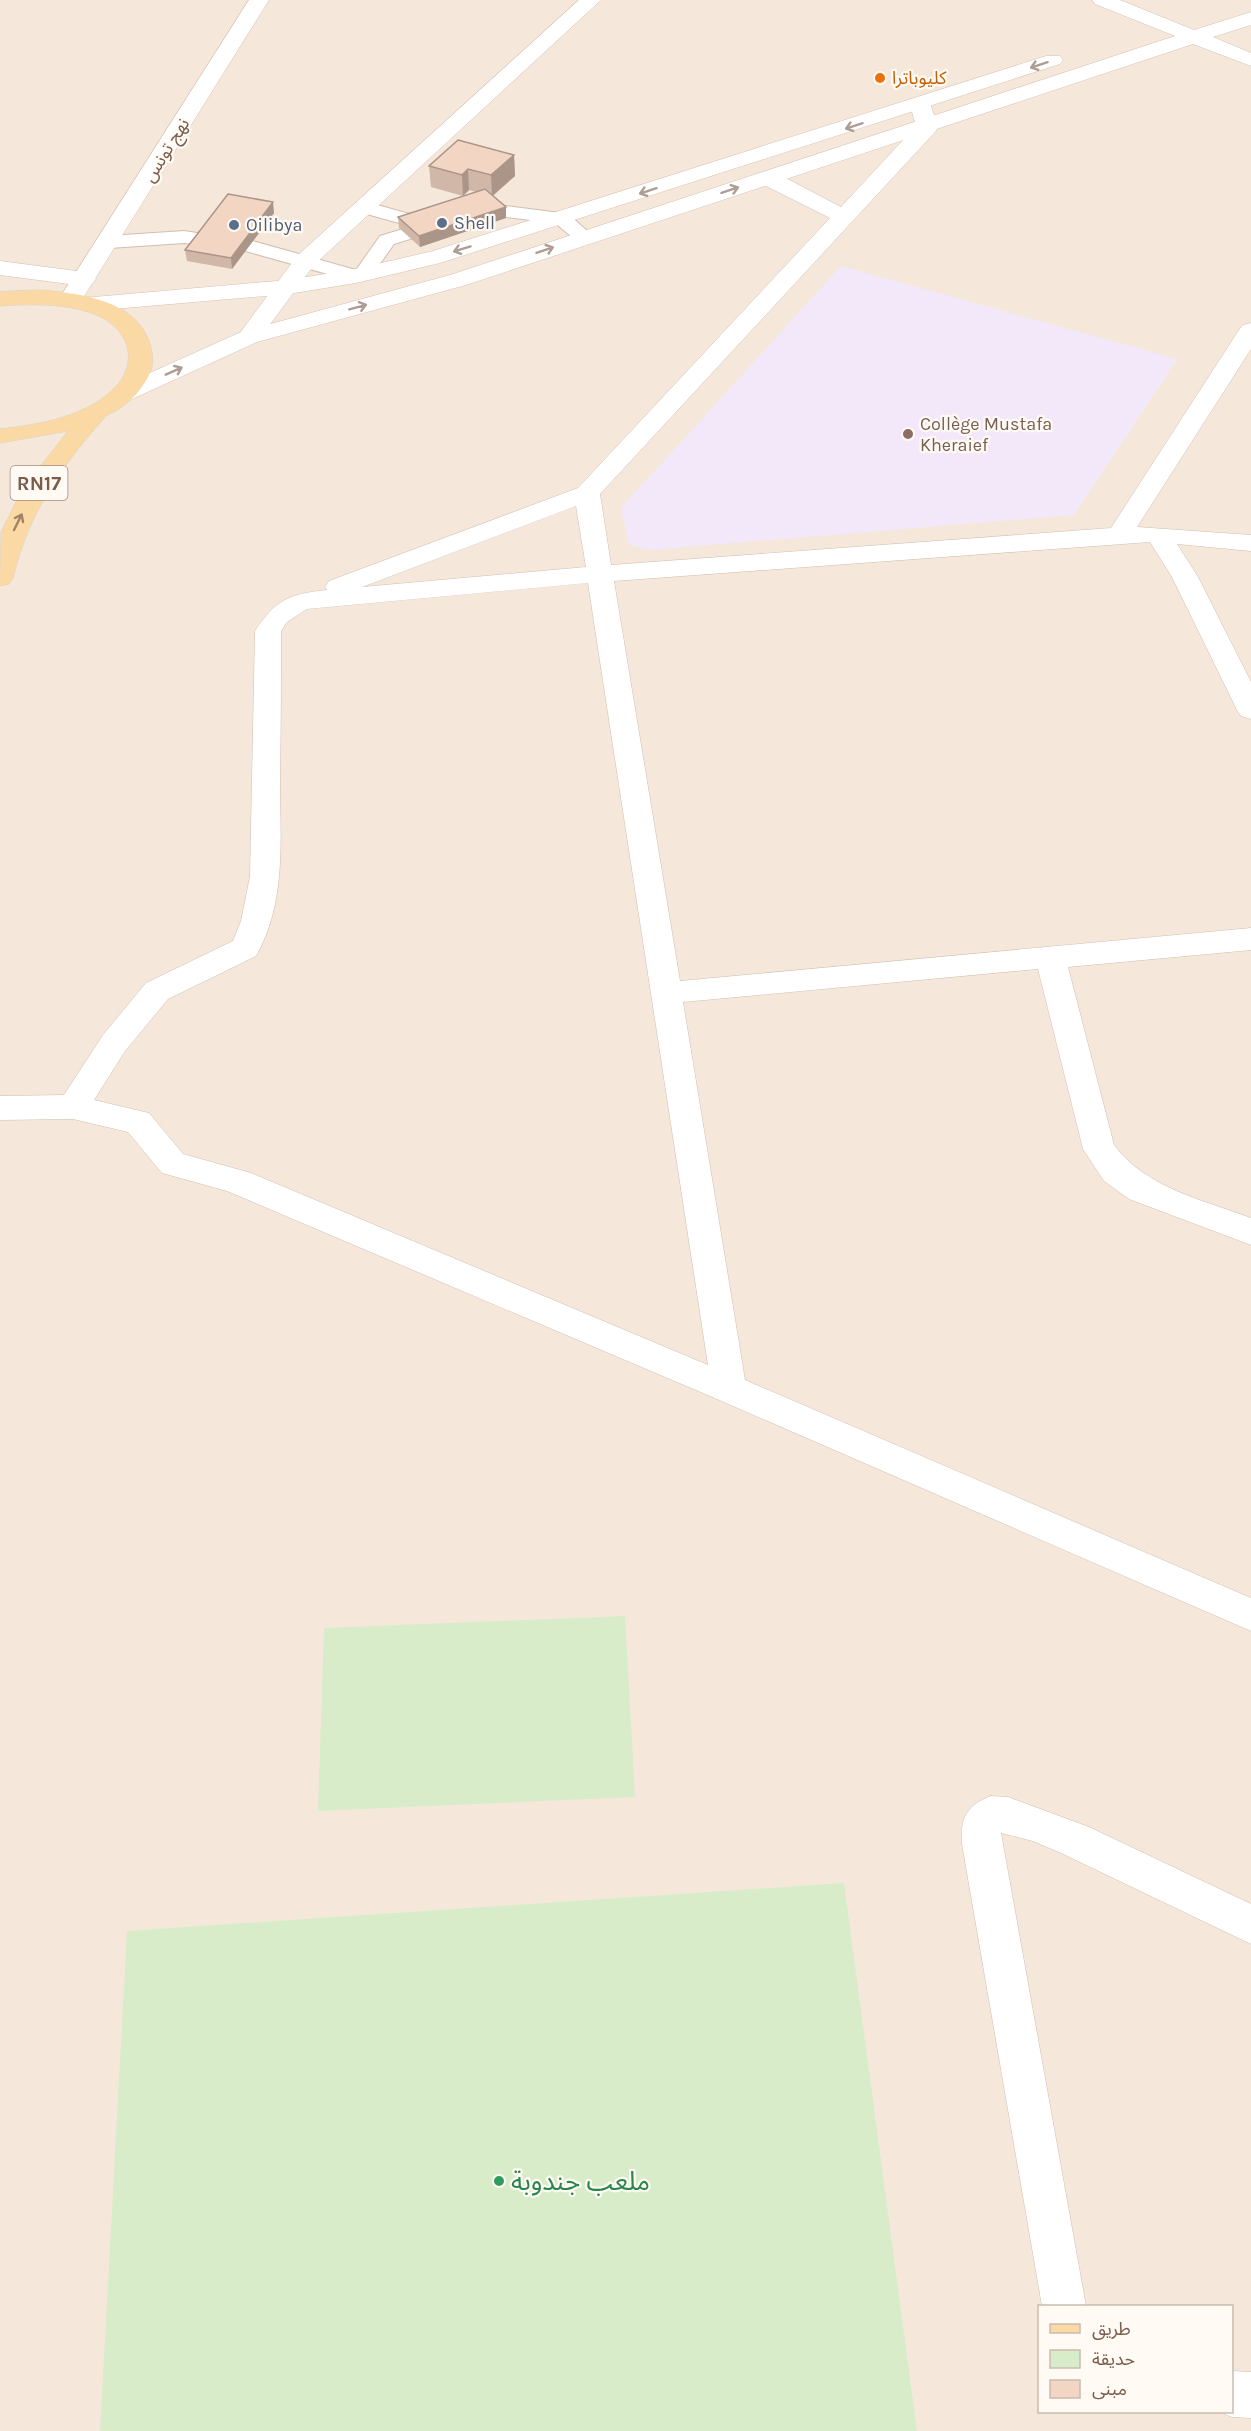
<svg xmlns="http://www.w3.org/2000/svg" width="1251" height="2431" font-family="Karla,'Noto Sans Arabic',sans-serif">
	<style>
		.residential { fill: #f5e8da; fill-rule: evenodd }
		.education { fill: #f3e8fa }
		.green { fill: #d8ecc9 }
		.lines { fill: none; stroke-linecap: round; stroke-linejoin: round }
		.lane-casing { stroke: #d1beb0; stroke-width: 2 }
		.street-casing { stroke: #d1beb0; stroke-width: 1 }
		.secondary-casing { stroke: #d6c0b0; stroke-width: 1 }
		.primary-casing { stroke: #dad1cd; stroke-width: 1 }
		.lane { fill: #fff; fill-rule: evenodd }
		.street { fill: #fff; fill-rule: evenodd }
		.secondary { fill: #fff; fill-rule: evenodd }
		.primary { fill: #fbd9a5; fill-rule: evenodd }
		.wall { fill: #d1b7a8 }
		.shaded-wall { fill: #aa9588 }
		.building { fill: #f3d5c3; stroke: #aa9588; stroke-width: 1.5 }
		.oneway { stroke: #af9d94 }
		.oneway2 { stroke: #a18267 }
		.food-dot { fill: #e8710a; stroke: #fffaf3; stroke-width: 2 }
		.service-dot { fill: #5c6f8a; stroke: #fffaf3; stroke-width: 2 }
		.education-dot { fill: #8d6e63; stroke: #fffaf3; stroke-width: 2 }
		.leisure-dot { fill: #2e9e5b; stroke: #fffaf3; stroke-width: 2 }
		.labels { text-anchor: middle; stroke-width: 4.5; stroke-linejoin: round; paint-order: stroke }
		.far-food-label { font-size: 18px; fill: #c56008; stroke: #fffaf3; text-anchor: start }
		.far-street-label { font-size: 18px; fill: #7a5c4d; stroke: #fffaf3 }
		.far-service-label { font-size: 18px; fill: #4e5e75; stroke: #fffaf3; text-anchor: start }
		.far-education-label { font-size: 18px; fill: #785e54; stroke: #fffaf3; text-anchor: start }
		.shield { fill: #fffaf3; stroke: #a28b7f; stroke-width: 1.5 }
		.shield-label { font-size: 20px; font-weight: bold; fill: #7a5c4d }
		.near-leisure-label { font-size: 26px; fill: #27864d; stroke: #fffaf3; text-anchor: start }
	</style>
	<rect width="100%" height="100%" fill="#fdf6ec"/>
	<path class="residential" d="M0,0H1251V2431H0ZM1040,2306H1232V2412H1040Z"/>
	<path class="education" d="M841,266L1177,359L1074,515L650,550L629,545L621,508Z"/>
	<g class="green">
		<path d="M625,1616L635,1797L318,1811L324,1628Z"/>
		<path d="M844,1883L917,2431H100L127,1931Z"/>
	</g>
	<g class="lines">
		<defs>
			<g id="lane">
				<path d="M363,201L424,218L427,222L417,228L356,211L353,207L356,203Z"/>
				<path d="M498,205L568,214L594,237L584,243L577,241L555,223L491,215L488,211L491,207Z"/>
				<path d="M406,228L416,234L413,238L394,244L369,279L356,282L242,250L239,246L249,240L356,270L380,236Z"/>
				<path d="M184,231L211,235L214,239L204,245L184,243L109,248L99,242L109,236Z"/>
			</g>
			<g id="street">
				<path d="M579,0H601L314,265L257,342H241L237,337L297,256Z"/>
				<path d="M921,99L929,100L938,127L935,132L600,494L611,565L1111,528L1239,330L1243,325L1251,323V349L1137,527L1251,535V551L1177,544L1198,577L1251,682V719L1241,716L1237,710L1172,577L1150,542L614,581L680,981L1251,928V950L1068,967L1114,1145C1146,1188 1203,1200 1251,1218V1245L1129,1199L1104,1181L1083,1149L1038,969L683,1002L745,1380L1251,1598V1631L717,1399L227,1191L162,1173L128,1132L73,1119L0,1120V1096L64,1095L103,1035L146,983L233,941L241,921L250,876L255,631C276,599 290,594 327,590L325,587L329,581L578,488L830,218L760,183L757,178L760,173H776L841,207L916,126L910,105L913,100ZM576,506L586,567L362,587ZM588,583L708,1365L251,1173L183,1154L149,1113L94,1100L125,1051L168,999L256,956C287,902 280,837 280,777C281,728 281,680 281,631L287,622L307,609Z"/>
				<path d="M0,261L84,272L92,274L96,279L92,284L84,286L0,275Z"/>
				<path d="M991,1796L1008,1797L1089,1827L1251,1904V1944L1061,1853L1033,1841L1001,1833L1086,2306H1042L962,1844C960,1818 967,1805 991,1796Z"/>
				<path d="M1232,2371L1251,2372V2418L1232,2417L1219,2412H1232Z"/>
			</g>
			<g id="secondary">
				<path d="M249,0H269L83,298L288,280L356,269L433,251L1046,56H1060L1063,60L1060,64L440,263L356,283L288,294L89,311L81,309L78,304H63L59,299Z"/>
				<path d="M1092,0H1120L1194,30L1251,12V25L1213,37L1251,53V66L1193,44L466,285L257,342L130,400L121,402L112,400L109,395L112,390L241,332L450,275L1175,36L1095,4Z"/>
			</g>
			<path id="primary" d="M38,290C78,293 136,299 150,344C153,354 154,366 149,375C142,389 132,400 119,409C116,411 110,413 107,415C63,464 29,511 13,578L9,584L0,586L1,532L22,490L68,431L0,443V429C39,425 91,416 118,384C127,374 131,359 127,346C113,301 38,303 0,306V292Z"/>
		</defs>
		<use href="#lane" class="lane-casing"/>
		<use href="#street" class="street-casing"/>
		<use href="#secondary" class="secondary-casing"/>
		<use href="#primary" class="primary-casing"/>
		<use href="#lane" class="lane"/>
		<use href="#street" class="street"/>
		<use href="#secondary" class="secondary"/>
		<use href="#primary" class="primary"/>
	</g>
	<g class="wall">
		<path d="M514,155L515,176L493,196L506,207V218L420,247L399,228L398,217L476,192L469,190L463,196L431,187L429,166Z"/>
		<path d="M274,213L232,269L187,261L185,250Z"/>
	</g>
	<g class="shaded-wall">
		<path d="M514,155L515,176L492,196L491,175Z"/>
		<path d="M468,169L469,190L463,196L462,175Z"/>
		<path d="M273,202L274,213L232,269L231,258Z"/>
		<path d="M506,207V218L420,247L419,236Z"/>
	</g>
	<g class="building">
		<path d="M458,140L514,155L491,175L468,169L462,175L429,166Z"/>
		<path d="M485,189L506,207L419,236L398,217Z"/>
		<path d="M228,194L273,202L231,258L185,250Z"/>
	</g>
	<defs><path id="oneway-shaft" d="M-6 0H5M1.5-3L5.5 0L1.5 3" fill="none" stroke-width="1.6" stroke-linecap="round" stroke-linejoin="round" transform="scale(1.5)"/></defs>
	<g class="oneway">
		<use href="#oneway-shaft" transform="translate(1039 65) rotate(162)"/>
		<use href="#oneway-shaft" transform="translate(854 126) rotate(162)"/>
		<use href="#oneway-shaft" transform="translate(730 190) rotate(-18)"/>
		<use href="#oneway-shaft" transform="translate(648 191) rotate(162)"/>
		<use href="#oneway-shaft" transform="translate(462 249) rotate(163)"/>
		<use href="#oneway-shaft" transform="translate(545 250) rotate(-19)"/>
		<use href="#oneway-shaft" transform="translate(358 307) rotate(-15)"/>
		<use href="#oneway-shaft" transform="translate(174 371) rotate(-24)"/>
	</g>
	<use class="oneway2" href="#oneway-shaft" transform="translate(18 522) rotate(-64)"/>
	<circle class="food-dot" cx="880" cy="78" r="6"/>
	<g class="service-dot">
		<circle cx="442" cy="223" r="6"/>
		<circle cx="234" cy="225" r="6"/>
	</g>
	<circle class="education-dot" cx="908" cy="434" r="6"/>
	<circle class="leisure-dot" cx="499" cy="2181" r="6"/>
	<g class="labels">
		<g class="far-food-label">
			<text x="892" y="84">كليوباترا</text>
		</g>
		<g class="far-street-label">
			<text transform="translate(166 150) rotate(-58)" y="6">نهج تونس</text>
		</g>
		<g class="far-service-label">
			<text x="454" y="229">Shell</text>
			<text x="246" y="231">Oilibya</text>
		</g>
		<g class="far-education-label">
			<text x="920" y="430">Collège Mustafa<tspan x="920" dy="21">Kheraief</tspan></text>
		</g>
		<rect class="shield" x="10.5" y="466" width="57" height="34" rx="4.5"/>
		<g class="shield-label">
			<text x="39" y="490">RN17</text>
		</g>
		<g class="near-leisure-label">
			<text x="511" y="2190">ملعب جندوبة</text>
		</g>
	</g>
	<rect x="1038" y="2305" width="195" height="108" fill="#fffaf3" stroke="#cabbb1" stroke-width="1.5"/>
	<rect x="1050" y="2324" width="30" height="9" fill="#fbd9a5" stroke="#cabbb1" stroke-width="1.5"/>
	<text x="1092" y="2335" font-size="18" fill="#7a5c4d">طريق</text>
	<rect x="1050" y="2350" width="30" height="18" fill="#d8ecc9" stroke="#cabbb1" stroke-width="1.5"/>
	<text x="1092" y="2365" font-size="18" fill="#7a5c4d">حديقة</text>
	<rect x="1050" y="2380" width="30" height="18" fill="#f3d5c3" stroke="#cabbb1" stroke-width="1.5"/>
	<text x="1092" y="2395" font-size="18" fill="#7a5c4d">مبنى</text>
</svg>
